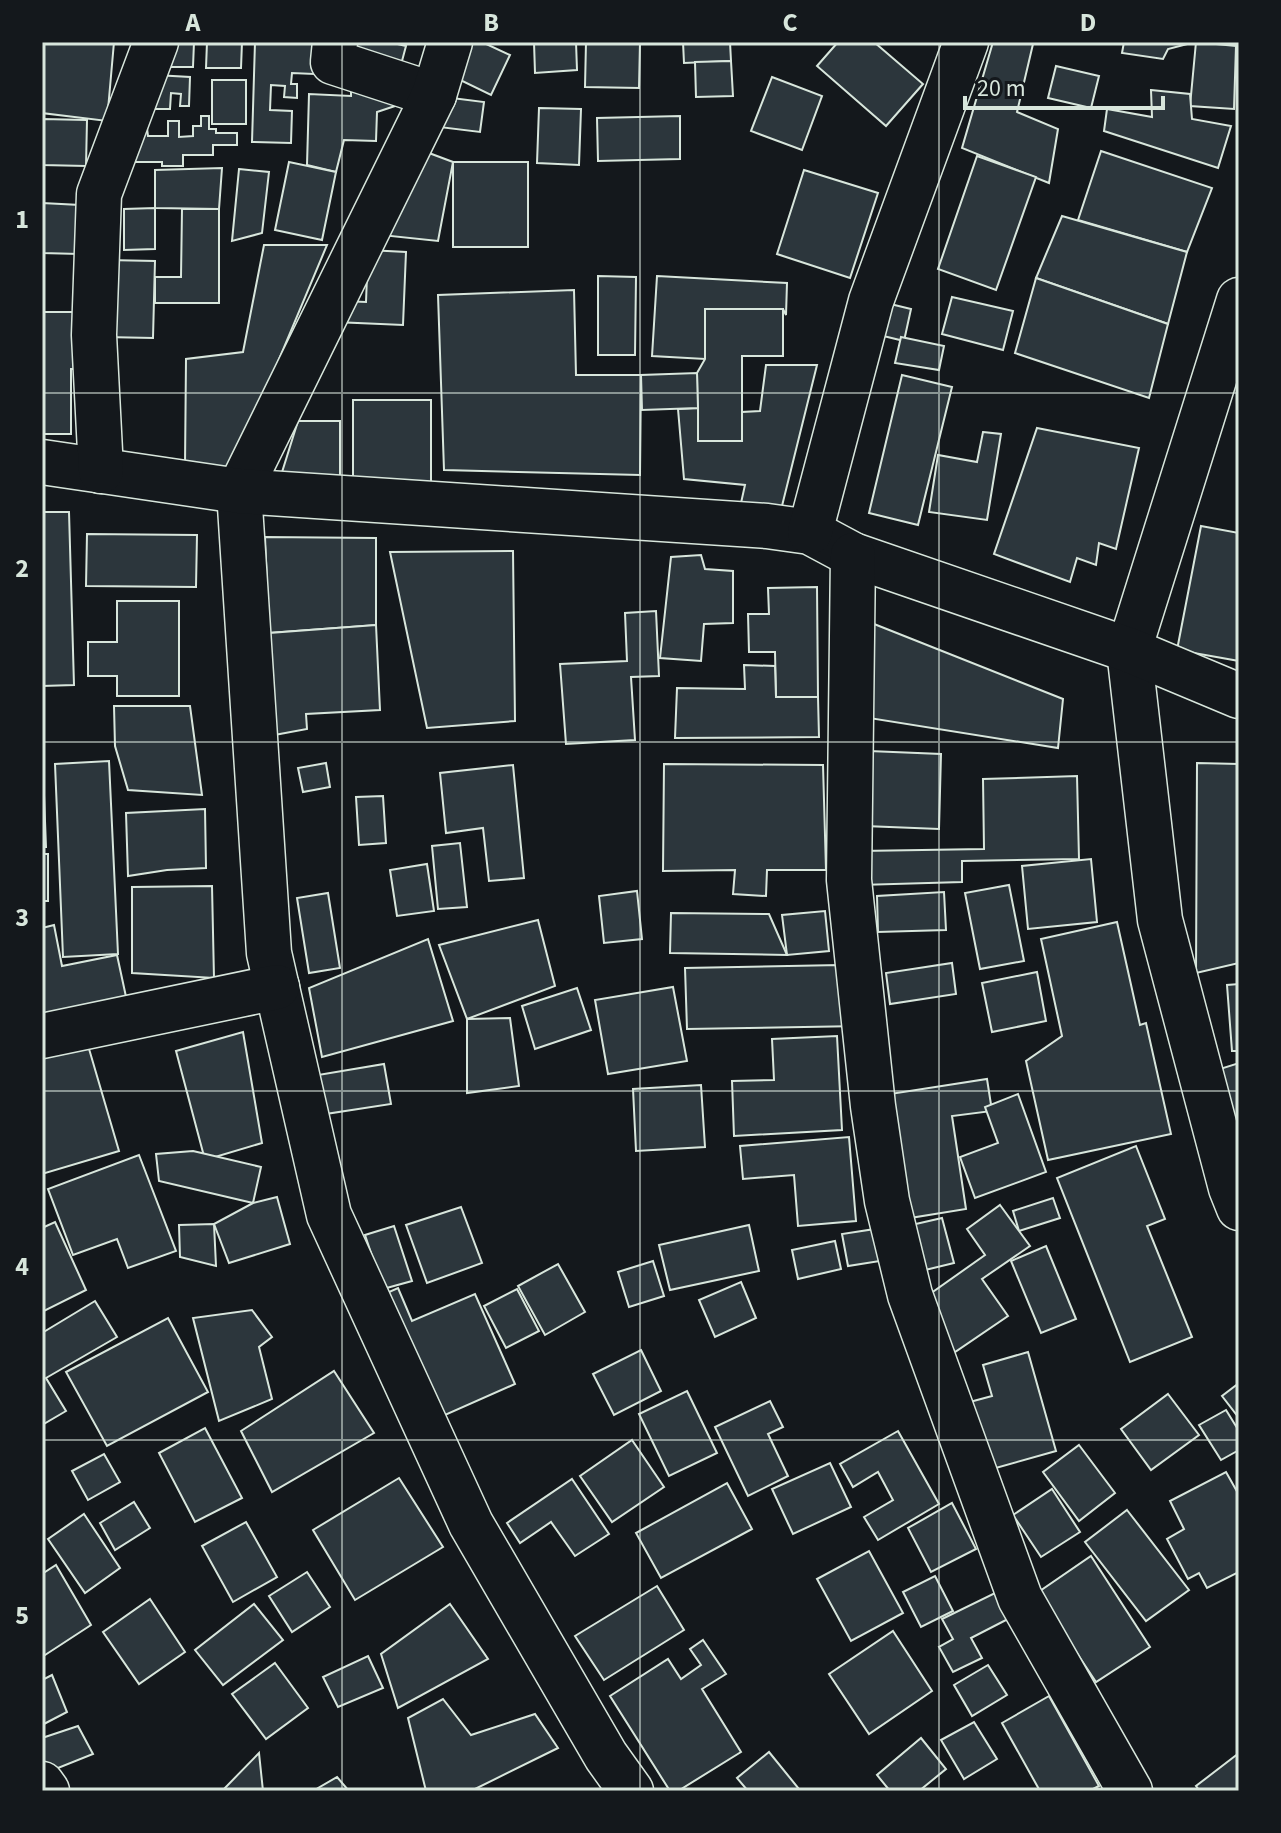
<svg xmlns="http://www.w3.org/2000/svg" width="1281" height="1833" font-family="'Source Sans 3',sans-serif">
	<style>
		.building { fill: #2c363c; stroke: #d8e6dc; stroke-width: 2 }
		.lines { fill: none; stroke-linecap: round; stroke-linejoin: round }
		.minor-casing { stroke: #d8e6dc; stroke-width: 47 }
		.minor { stroke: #14181c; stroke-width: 44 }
		.grid { fill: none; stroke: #d8e6dc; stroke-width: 2; stroke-opacity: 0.55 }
		.neatline { fill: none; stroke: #d8e6dc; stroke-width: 3 }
		.grid-label { font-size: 26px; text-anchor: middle; font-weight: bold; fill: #d8e6dc }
	</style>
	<rect width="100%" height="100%" fill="#14181c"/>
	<g class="building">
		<path d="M42,42H114L107,121L42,113Z"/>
		<path d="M172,42H194L193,67H171Z"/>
		<path d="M207,42H242L241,68H206Z"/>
		<path d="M255,42H315L314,74L292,73L291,84H297V98L284,97L285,86L271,85L270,110L292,111L291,143L252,142Z"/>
		<path d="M346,42H389L406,46L398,76Z"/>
		<path d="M467,42H482L510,55L491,95L452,76Z"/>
		<path d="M534,42H576L577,70L535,73Z"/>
		<path d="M586,42H640L639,88L585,87Z"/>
		<path d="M683,42H730L731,61L684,63Z"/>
		<path d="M838,42H874L923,84L886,126L817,66Z"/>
		<path d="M993,42H1028L1033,44L1017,112L1058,129L1049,183L962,148Z"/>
		<path d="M1124,42H1195L1168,49L1163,59L1122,53Z"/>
		<path d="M1196,42L1236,46L1234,109L1190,106Z"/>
		<path d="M731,61L733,96L696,97L695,62Z"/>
		<path d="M1056,66L1099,76L1091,108L1048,98Z"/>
		<path d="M155,75L190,77L189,106H180L181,94L171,93L170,109H155Z"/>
		<path d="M772,77L822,96L802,150L751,131Z"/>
		<path d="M351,79L401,104L377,112L376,141L344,140L336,172L307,165L309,94L351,96Z"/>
		<rect x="212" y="80" width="34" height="44"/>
		<path d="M1151,90L1190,94L1192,119L1231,126L1218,168L1104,131L1107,109L1152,117Z"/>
		<path d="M444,97L484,102L480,132L439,127Z"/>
		<path d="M539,108L581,109L579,165L537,163Z"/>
		<path d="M201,116H209V129H216V133H237V145H213V155H183V166H162V162H130V128H147L148,136H168V121H179V137L193,136V126H201Z"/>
		<path d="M680,116V159L598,161L597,118Z"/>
		<path d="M42,119L87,120L86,166L42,165Z"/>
		<path d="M421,150L453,162L438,241L381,235Z"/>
		<path d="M1101,151L1212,188L1187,252L1078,220Z"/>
		<path d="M977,156L1036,177L996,290L938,269Z"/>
		<path d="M289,162L336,172L322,240L275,230Z"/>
		<rect x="453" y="162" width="75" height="85"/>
		<path d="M222,168L219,209L155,208V170Z"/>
		<path d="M239,169L269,172L262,233L232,241Z"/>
		<path d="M804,170L878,193L850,278L777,254Z"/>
		<path d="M42,203L80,205L79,254L42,253Z"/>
		<path d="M155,208V249L124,250V209Z"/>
		<path d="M182,209H219V303H155V277H181Z"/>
		<path d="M1062,216L1187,252L1168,324L1036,278Z"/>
		<path d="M264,245H327L277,364L260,416L235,474L185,466L186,359L243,352Z"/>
		<path d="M368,250L406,252L403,325L335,322L342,301L366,302Z"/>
		<path d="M107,260L155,261L153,338L105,337Z"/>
		<path d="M598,276L636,277L635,355H598Z"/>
		<path d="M657,276L787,283L786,315L783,309H705V359L652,356Z"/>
		<path d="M1036,278L1168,324L1149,398L1015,353Z"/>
		<path d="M574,290L576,375H641L640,475L444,470L438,295Z"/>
		<path d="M952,297L1013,311L1003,350L942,334Z"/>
		<path d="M878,301L911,309L904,341L871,333Z"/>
		<path d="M705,309H783V356H742V441H698L697,373L705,359Z"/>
		<path d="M42,312H83L82,369H71V434H42Z"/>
		<path d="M901,337L944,346L939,370L895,363Z"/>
		<path d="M766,365H817L779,518L739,512L745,485L684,479L678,409L698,408V441H742V412L760,411Z"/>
		<path d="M697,373L698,408L642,410L641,375Z"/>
		<path d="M902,375L952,387L918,525L869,513Z"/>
		<path d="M353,400H431V492L353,491Z"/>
		<path d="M298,421H340V485H278Z"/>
		<path d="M1037,428L1139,448L1116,549L1099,543L1096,565L1077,558L1070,582L994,554Z"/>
		<path d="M983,432L1001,434L987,520L929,512L938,455L977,462Z"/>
		<path d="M42,512H69L74,685L42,686Z"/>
		<path d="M1201,526L1239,533V661L1177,650Z"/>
		<path d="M87,534L197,535L196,587L86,586Z"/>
		<path d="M265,537L376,538V625L269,633Z"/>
		<path d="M513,551L515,721L427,728L390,552Z"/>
		<path d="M701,555L705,569L733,571V623L704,624L701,661L660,658L671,557Z"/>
		<path d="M817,587L818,697H776L775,652H749L748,614H769L768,588Z"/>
		<path d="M117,601H179V696H117V676H88V642H117Z"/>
		<path d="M656,611L659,676L631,677L635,740L566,744L560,664L627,661L625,613Z"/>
		<path d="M864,620L1063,699L1058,748L869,718Z"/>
		<path d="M376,625L380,710L306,714L307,729L269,736V633Z"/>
		<path d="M744,665L775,666L776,697H818L819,737L675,738L677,688L745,689Z"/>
		<path d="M114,706H190L202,795L128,790L115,746Z"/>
		<path d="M42,743L46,847H42Z"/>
		<path d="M869,751L941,754L939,829L865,826Z"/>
		<path d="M109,761L118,954L63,957L55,764Z"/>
		<path d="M326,763L330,787L303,792L298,768Z"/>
		<path d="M1197,763L1239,764V963L1196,973Z"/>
		<path d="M664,764L823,765L826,870H767L766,896L733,894L735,870L663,871Z"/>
		<path d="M513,765L524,878L489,881L483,828L446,833L440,773Z"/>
		<path d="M1077,776L1079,859L962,861V882L860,885V851L984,849L983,779Z"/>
		<path d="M383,796L386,843L359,845L356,797Z"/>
		<path d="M205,809L206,868L167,870L128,876L126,813Z"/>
		<path d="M460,843L467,907L438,909L432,846Z"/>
		<rect x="42" y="854" width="6" height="47"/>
		<path d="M1091,859L1097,922L1028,929L1022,866Z"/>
		<path d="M427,864L434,911L397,916L390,870Z"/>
		<path d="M1009,885L1024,961L980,969L965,893Z"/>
		<path d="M212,886L214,978L132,973V887Z"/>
		<path d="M637,891L642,939L604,943L599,896Z"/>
		<path d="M944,892L946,930L878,932L877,896Z"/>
		<path d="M328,893L340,968L309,973L297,898Z"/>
		<path d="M825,911L829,951L787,955L782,915Z"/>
		<path d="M671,913L769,914L787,955L670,953Z"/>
		<path d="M538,920L555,986L467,1019L439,945Z"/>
		<path d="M1117,922L1140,1025L1146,1023L1171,1134L1048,1160L1026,1061L1062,1036L1041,939Z"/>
		<path d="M54,925L62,966L117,955L128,1006L42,1022V928Z"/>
		<path d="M428,939L453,1021L322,1057L309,988Z"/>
		<path d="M952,963L956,994L890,1004L886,973Z"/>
		<path d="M840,965L860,1026L687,1029L685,968Z"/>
		<path d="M1037,972L1046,1021L992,1032L982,983Z"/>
		<path d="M1239,984V1051H1232L1227,985Z"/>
		<path d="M673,987L687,1061L608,1074L595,1000Z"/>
		<path d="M577,988L591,1030L535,1049L522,1006Z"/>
		<path d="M510,1018L519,1086L467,1093V1019Z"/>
		<path d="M243,1032L262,1143L205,1160L176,1051Z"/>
		<path d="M837,1036L842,1130L734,1136L732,1081L774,1080L772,1039Z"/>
		<path d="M87,1042L119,1151L42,1174V1055Z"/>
		<path d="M1239,1063V1175L1191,1078Z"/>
		<path d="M384,1064L391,1104L319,1115L312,1076Z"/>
		<path d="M987,1079L992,1111L952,1116L966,1209L910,1218L890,1094Z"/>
		<path d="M701,1085L705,1147L636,1151L633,1089Z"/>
		<path d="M1018,1094L1046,1172L975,1198L960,1157L998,1143L985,1107Z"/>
		<path d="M849,1137L856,1221L798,1226L794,1175L743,1179L740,1146Z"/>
		<path d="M1136,1146L1165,1219L1147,1226L1192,1337L1130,1362L1057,1178Z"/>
		<path d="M193,1151L261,1167L253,1203L159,1181L156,1154Z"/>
		<path d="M139,1155L176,1251L128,1268L117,1239L73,1255L48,1189Z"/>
		<path d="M277,1197L290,1244L229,1263L214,1224L253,1203Z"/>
		<path d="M1053,1198L1060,1218L1019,1231L1013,1211Z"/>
		<path d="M1000,1205L1030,1246L982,1279L1008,1316L955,1352L920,1301L985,1255L967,1229Z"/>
		<path d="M461,1207L482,1263L427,1283L406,1225Z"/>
		<path d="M942,1218L954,1263L917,1272L907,1226Z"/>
		<path d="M55,1222L86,1290L42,1312V1228Z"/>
		<path d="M214,1224L216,1266L180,1257L179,1225Z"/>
		<path d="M749,1225L759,1271L670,1290L659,1245Z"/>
		<path d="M394,1226L412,1281L383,1289L365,1235Z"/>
		<path d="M875,1229L880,1261L848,1266L842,1234Z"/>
		<path d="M835,1241L841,1269L798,1279L792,1250Z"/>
		<path d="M1046,1246L1076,1319L1041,1333L1011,1261Z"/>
		<path d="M653,1261L664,1296L629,1307L618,1272Z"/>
		<path d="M558,1264L585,1312L545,1335L518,1286Z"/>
		<path d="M741,1282L756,1318L715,1337L699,1300Z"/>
		<path d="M398,1288L412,1321L475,1294L515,1384L436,1419L380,1296Z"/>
		<path d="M517,1289L539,1331L506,1348L484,1306Z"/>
		<path d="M95,1301L117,1337L46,1378L66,1411L42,1425V1333Z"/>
		<path d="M252,1310L272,1337L259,1347L272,1399L219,1421L193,1318Z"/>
		<path d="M168,1318L208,1392L107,1446L66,1372Z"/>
		<path d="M641,1350L661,1391L614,1415L593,1374Z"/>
		<path d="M1028,1352L1056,1451L985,1471L966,1403L992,1396L983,1365Z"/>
		<path d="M334,1371L374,1433L272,1492L241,1431Z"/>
		<path d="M1239,1383V1418L1222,1396Z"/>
		<path d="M687,1391L717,1453L669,1476L639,1414Z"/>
		<path d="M1168,1394L1199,1435L1151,1470L1121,1429Z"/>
		<path d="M770,1401L783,1427L768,1434L788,1476L748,1496L715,1427Z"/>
		<path d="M1226,1410L1239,1431V1450L1221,1460L1199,1425Z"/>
		<path d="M205,1428L242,1498L195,1522L159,1453Z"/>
		<path d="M898,1431L939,1504L878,1540L864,1517L893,1500L878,1472L853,1487L840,1464Z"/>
		<path d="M632,1440L664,1487L612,1522L580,1476Z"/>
		<path d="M1079,1445L1115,1493L1079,1521L1043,1472Z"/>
		<path d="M104,1454L120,1482L88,1500L72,1471Z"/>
		<path d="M830,1463L851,1507L793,1534L772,1489Z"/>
		<path d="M1226,1472L1239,1495V1572L1207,1588L1199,1573L1188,1579L1167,1539L1184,1529L1170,1501Z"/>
		<path d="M399,1478L443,1547L355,1600L313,1530Z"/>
		<path d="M572,1479L609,1534L575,1556L551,1522L520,1543L507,1523Z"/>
		<path d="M727,1483L752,1529L661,1578L636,1533Z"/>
		<path d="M1052,1489L1080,1532L1041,1557L1013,1515Z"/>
		<path d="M134,1502L150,1528L115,1550L100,1523Z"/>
		<path d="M952,1503L976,1549L931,1572L908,1528Z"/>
		<path d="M1127,1510L1189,1590L1146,1621L1085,1542Z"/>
		<path d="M84,1514L120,1568L85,1593L48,1539Z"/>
		<path d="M246,1522L277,1577L233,1602L202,1546Z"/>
		<path d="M869,1551L903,1613L851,1641L817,1579Z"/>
		<path d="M1091,1556L1150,1647L1096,1682L1037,1593Z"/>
		<path d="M56,1565L91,1625L42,1657V1574Z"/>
		<path d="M307,1572L330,1607L292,1632L269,1596Z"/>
		<path d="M935,1576L953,1611L921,1627L903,1592Z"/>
		<path d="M657,1586L684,1630L604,1680L575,1636Z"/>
		<path d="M995,1593L1008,1619L971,1638L982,1658L953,1672L939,1647L953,1639L942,1619Z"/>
		<path d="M150,1599L185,1652L139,1684L103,1632Z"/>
		<path d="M254,1604L283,1640L223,1685L195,1650Z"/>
		<path d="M450,1604L488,1659L398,1708L381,1654Z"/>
		<path d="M893,1631L932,1691L869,1734L829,1674Z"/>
		<path d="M703,1640L726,1674L702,1689L741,1752L678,1791H670L610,1696L668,1659L681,1679L701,1665L690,1649Z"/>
		<path d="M368,1656L383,1688L338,1707L323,1677Z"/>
		<path d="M275,1663L308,1708L266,1739L232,1694Z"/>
		<path d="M988,1665L1007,1695L972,1716L954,1685Z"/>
		<path d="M52,1675L67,1712L42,1725V1680Z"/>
		<path d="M1049,1696L1099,1786L1089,1791H1040L1002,1723Z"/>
		<path d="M443,1699L471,1735L535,1714L558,1748L471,1791H426L408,1718Z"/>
		<path d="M974,1722L997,1759L964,1779L941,1740Z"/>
		<path d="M78,1726L93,1754L48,1772L42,1762V1738Z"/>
		<path d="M921,1738L946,1769L919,1791H890L877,1775Z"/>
		<path d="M769,1752L799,1789L796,1791H748L737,1778Z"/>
		<path d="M259,1753L263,1791H222Z"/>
		<path d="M1239,1753V1791H1200L1196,1786Z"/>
		<path d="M337,1777L349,1791H313Z"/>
	</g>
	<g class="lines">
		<defs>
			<g id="minor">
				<path d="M335,42L333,62L434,95"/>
				<path d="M450,42L434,95L239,491L269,953L329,1215L471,1524L606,1756L631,1791"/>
				<path d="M1239,300L1129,650L1160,920L1231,1188L1239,1208"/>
				<path d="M42,462L239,491L767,526L810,532L853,555L1129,650L1239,696"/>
				<path d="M101,471L94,335L99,194L156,42"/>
				<path d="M810,532L871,301L966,42"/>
				<path d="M853,555L849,880L873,1106L887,1201L910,1295L1020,1598L1130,1791"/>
				<path d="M42,1036L277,987"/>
				<path d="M42,1784L47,1791"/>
			</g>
		</defs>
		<use href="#minor" class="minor-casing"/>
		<use href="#minor" class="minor"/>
	</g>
	<path class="grid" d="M342,42V1791M640,42V1791M939,42V1791M42,393H1239M42,742H1239M42,1091H1239M42,1440H1239"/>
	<rect width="1281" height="1833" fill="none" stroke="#14181c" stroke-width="88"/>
	<path d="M965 96v12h198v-12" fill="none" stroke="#d8e6dc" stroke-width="4"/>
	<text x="977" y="96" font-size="24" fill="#d8e6dc" stroke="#14181c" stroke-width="6" paint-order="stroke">20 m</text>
	<rect x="44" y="44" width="1193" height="1745" class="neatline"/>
	<g class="grid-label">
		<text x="193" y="31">A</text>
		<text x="491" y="31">B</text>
		<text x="790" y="31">C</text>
		<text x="1088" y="31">D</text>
		<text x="22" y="228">1</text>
		<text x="22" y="577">2</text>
		<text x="22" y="926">3</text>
		<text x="22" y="1275">4</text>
		<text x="22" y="1624">5</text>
	</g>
</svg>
